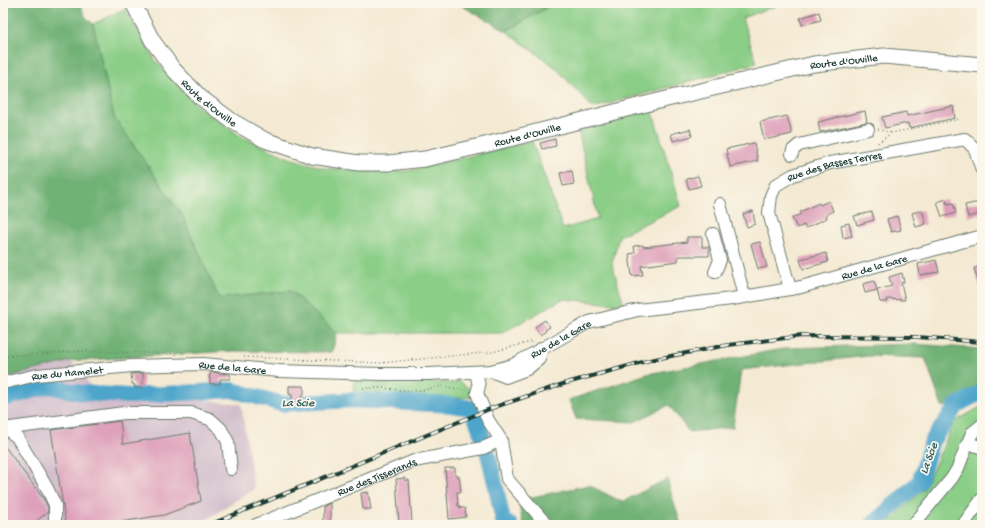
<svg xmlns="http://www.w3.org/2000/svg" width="985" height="528" font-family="'Gochi Hand',sans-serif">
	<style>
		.industrial { fill: #d1bdcb }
		.green { fill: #8bce87; stroke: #55865e }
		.forest { fill: #70b174; stroke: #487754 }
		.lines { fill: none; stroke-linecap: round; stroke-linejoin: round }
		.river { stroke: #4ea5cb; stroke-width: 16 }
		.building { fill: #dea0ba }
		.minor-casing { stroke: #6a7a6c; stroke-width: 14 }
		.major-casing { stroke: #6a7a6c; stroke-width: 17 }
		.path { stroke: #6a7a6c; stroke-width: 1.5; stroke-dasharray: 1 3; stroke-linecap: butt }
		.minor { stroke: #fff; stroke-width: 12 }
		.major { stroke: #fff; stroke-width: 15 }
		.rail-casing { stroke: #1f3d34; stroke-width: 4 }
		.rail { stroke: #fbf7ec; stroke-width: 2.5; stroke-dasharray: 8; stroke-linecap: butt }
		.labels { text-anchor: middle; stroke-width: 3.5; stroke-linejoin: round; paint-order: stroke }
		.street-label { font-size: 11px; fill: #1f3d34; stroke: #fbf7ec }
		.water-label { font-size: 12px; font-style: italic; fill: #2d5c61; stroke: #fbf7ec }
	</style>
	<rect width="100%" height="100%" fill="#fbf7ec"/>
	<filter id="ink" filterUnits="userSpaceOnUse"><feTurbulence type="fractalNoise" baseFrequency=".025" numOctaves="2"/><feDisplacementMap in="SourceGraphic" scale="8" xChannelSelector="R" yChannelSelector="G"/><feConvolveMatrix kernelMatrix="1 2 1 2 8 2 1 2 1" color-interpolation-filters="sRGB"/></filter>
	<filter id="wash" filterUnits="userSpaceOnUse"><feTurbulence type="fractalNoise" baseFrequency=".012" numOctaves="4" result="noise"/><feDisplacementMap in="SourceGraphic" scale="16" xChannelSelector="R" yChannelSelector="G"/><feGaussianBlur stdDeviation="0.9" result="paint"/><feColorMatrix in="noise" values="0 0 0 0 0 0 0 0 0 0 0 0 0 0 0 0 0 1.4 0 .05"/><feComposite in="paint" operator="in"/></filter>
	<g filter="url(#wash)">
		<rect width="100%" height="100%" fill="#f4ead3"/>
		<path class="industrial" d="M71,361L93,389L241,404L254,489L198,525H3V378Z"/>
		<g class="green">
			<path d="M555,3H785L742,18L757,63L593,108L555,67L506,31Z"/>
			<path d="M125,9L155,60L197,106L242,137L289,158L324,168L378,172L409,171L532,141L563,229L598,219L578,130L652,109L681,206L619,236L612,264L624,305L563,299L502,333H337L291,291L219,299L182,215L114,117L93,24Z"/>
			<path d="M354,380H429L433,383H456L457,380L470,389L472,397L399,401L354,397Z"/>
			<path d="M982,406V525H886L924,489L954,422Z"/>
		</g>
		<g class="forest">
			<path d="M3,3H80L85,16L93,24L114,117L182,215L219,298L291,291L337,333L332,352L232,351L71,361L3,378Z"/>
			<path d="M457,3H540L546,8L506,31Z"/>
			<path d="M913,344L982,349V397L942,407L925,358L868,356L741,370L733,427L689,432L669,405L634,422L576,419L569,400L647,374L788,348Z"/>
			<path d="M667,479L681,525H523L518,500L589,485L622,502Z"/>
		</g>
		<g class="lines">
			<g class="river">
				<path d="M3,399L48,386L82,393L130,396L232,390L282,404L352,400L452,405L471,408C488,443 495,483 503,521L510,525"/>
				<path d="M872,525L919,482L932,441L957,405L982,392"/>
			</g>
		</g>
		<g id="blocks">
			<g class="building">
				<path d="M819,12L821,20L802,25L800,18Z"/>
				<path d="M953,106L955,118L909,128L908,123L885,128L882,117L906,112L907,116Z"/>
				<path d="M865,111L867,122L820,132L818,122Z"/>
				<path d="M787,116L792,134L764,140L760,122Z"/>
				<path d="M690,129L692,136L673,141L671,134Z"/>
				<path d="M555,139L556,146L542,149L540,143Z"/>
				<path d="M754,143L758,161L730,167L726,149Z"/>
				<path d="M572,171L574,184L563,186L560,173Z"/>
				<path d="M698,176L701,186L689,189L686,179Z"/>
				<path d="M946,199L947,204L953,203L956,213L942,217L937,202Z"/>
				<path d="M829,201L833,211L826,215L827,218L806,228L804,225L797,228L792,218L801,214L800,212L819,203L820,205Z"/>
				<path d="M979,202L982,213L968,217L965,205Z"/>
				<path d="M922,210L926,224L916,227L912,213Z"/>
				<path d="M753,211L755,224L747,227L743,214Z"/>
				<path d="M872,212L874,220L857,225L854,216Z"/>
				<path d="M897,216L901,230L891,232L887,219Z"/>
				<path d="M849,223L852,236L843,238L841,225Z"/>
				<path d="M687,237H702V247H709V256H678V261L641,266L643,275L632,276L629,254L635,253L634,246L643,245V247L687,242Z"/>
				<path d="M760,242L767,267L758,269L751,244Z"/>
				<path d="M826,253L828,262L803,269L800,259Z"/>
				<path d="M936,260L939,272L920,275L918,264Z"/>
				<path d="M982,266V288H980L974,268Z"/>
				<path d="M902,273L904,282L901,283L905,300L887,299L888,302H880L877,290L892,286L889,277Z"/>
				<path d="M874,281L877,290L865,293L863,284Z"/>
				<path d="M545,320L550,327L545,330L546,331L540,335L535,327Z"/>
				<path d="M211,372L230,374V379H220V384H210V378H209Z"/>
				<path d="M143,373V384L142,385V388H135L134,384H132L131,374Z"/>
				<path d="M289,386H304V395H302V403L292,402V395L289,394Z"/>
				<path d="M120,421L123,444L190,433L201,501L164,515L101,525H66L51,430Z"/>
				<path d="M3,444L45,501L48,507V512L31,525H3Z"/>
				<path d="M445,468H455V475H457V477L459,476L461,492H457L458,506H460V508H465L466,517L449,519Z"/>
				<path d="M405,478V481L409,480L412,523L399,525L396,479Z"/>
				<path d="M368,492L371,509H363L361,493Z"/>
				<path d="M330,503V525H323V506Z"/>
			</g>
		</g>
	</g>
	<g filter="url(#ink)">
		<use href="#blocks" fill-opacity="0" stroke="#6a7a6c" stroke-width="1"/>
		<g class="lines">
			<defs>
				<g id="minor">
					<path d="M792,154L793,150L799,145L868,129"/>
					<path d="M720,204L744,296"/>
					<path d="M713,234L720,260L715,272"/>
					<path id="s1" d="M790,289L769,213L771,196L776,185L793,175L830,163L965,139L975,149L982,170"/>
					<path d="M491,371L506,377L527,369L539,359L542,348"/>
					<path d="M477,372V377L479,386L477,393L488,420L501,440L507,479L547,525"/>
					<path id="s2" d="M3,383L37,375L132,366L203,364L279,371L381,374H429L491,371L513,365L589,322L638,310L732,299L801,287L982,236"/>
					<path d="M5,428L17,437L47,488L55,505V525"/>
					<path d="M3,429L124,413H191L210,419L221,429L228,442L231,469"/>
					<path d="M967,445L972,433L982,425"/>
					<path id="s3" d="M256,525L414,461L483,448L501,440"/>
					<path d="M913,525L952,478L958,468L967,445H974L982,448"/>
					<path d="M963,525L982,499"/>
				</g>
				<g id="major">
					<path id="s4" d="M133,3L152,40L173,69L200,97L232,121L265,140L312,156L359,163H388L425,159L489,144L650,103L814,64L884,56L982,65"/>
				</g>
			</defs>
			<use href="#minor" class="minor-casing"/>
			<use href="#major" class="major-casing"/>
			<g class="path">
				<path d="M878,129L891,133"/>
				<path d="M878,143L891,133L959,119"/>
				<path d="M3,357L9,356L85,351L177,354"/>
				<path d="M244,357L380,363L492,352L531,342"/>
				<path d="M363,388H383L409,391L424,390L442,386L468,391"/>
			</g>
			<use href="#minor" class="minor"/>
			<use href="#major" class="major"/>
			<defs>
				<path id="rail" d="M209,525L492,408L563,384L650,360L728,345L802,336L917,337L982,342"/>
			</defs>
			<use href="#rail" class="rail-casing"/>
			<use href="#rail" class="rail"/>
		</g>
	</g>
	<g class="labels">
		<g class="street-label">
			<text dy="4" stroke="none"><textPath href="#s4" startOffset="788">Route d'Ouville</textPath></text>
			<text dy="4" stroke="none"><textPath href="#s4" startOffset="127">Route d'Ouville</textPath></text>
			<text dy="4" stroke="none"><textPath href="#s4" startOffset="463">Route d'Ouville</textPath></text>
			<text dy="4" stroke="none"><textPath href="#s1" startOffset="170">Rue des Basses Terres</textPath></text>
			<text dy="4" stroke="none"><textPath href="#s2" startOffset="891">Rue de la Gare</textPath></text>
			<text dy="4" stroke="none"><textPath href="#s2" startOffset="567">Rue de la Gare</textPath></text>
			<text dy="4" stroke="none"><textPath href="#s2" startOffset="231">Rue de la Gare</textPath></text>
			<text dy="4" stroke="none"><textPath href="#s2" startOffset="65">Rue du Hamelet</textPath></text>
			<text dy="4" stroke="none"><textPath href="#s3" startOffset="130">Rue des Tisserands</textPath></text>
		</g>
		<g class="water-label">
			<text x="298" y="406">La Scie</text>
			<text transform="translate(928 458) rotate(-70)" y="4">La Scie</text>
		</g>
	</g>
	<rect width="985" height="528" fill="none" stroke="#fbf7ec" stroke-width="16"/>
</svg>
